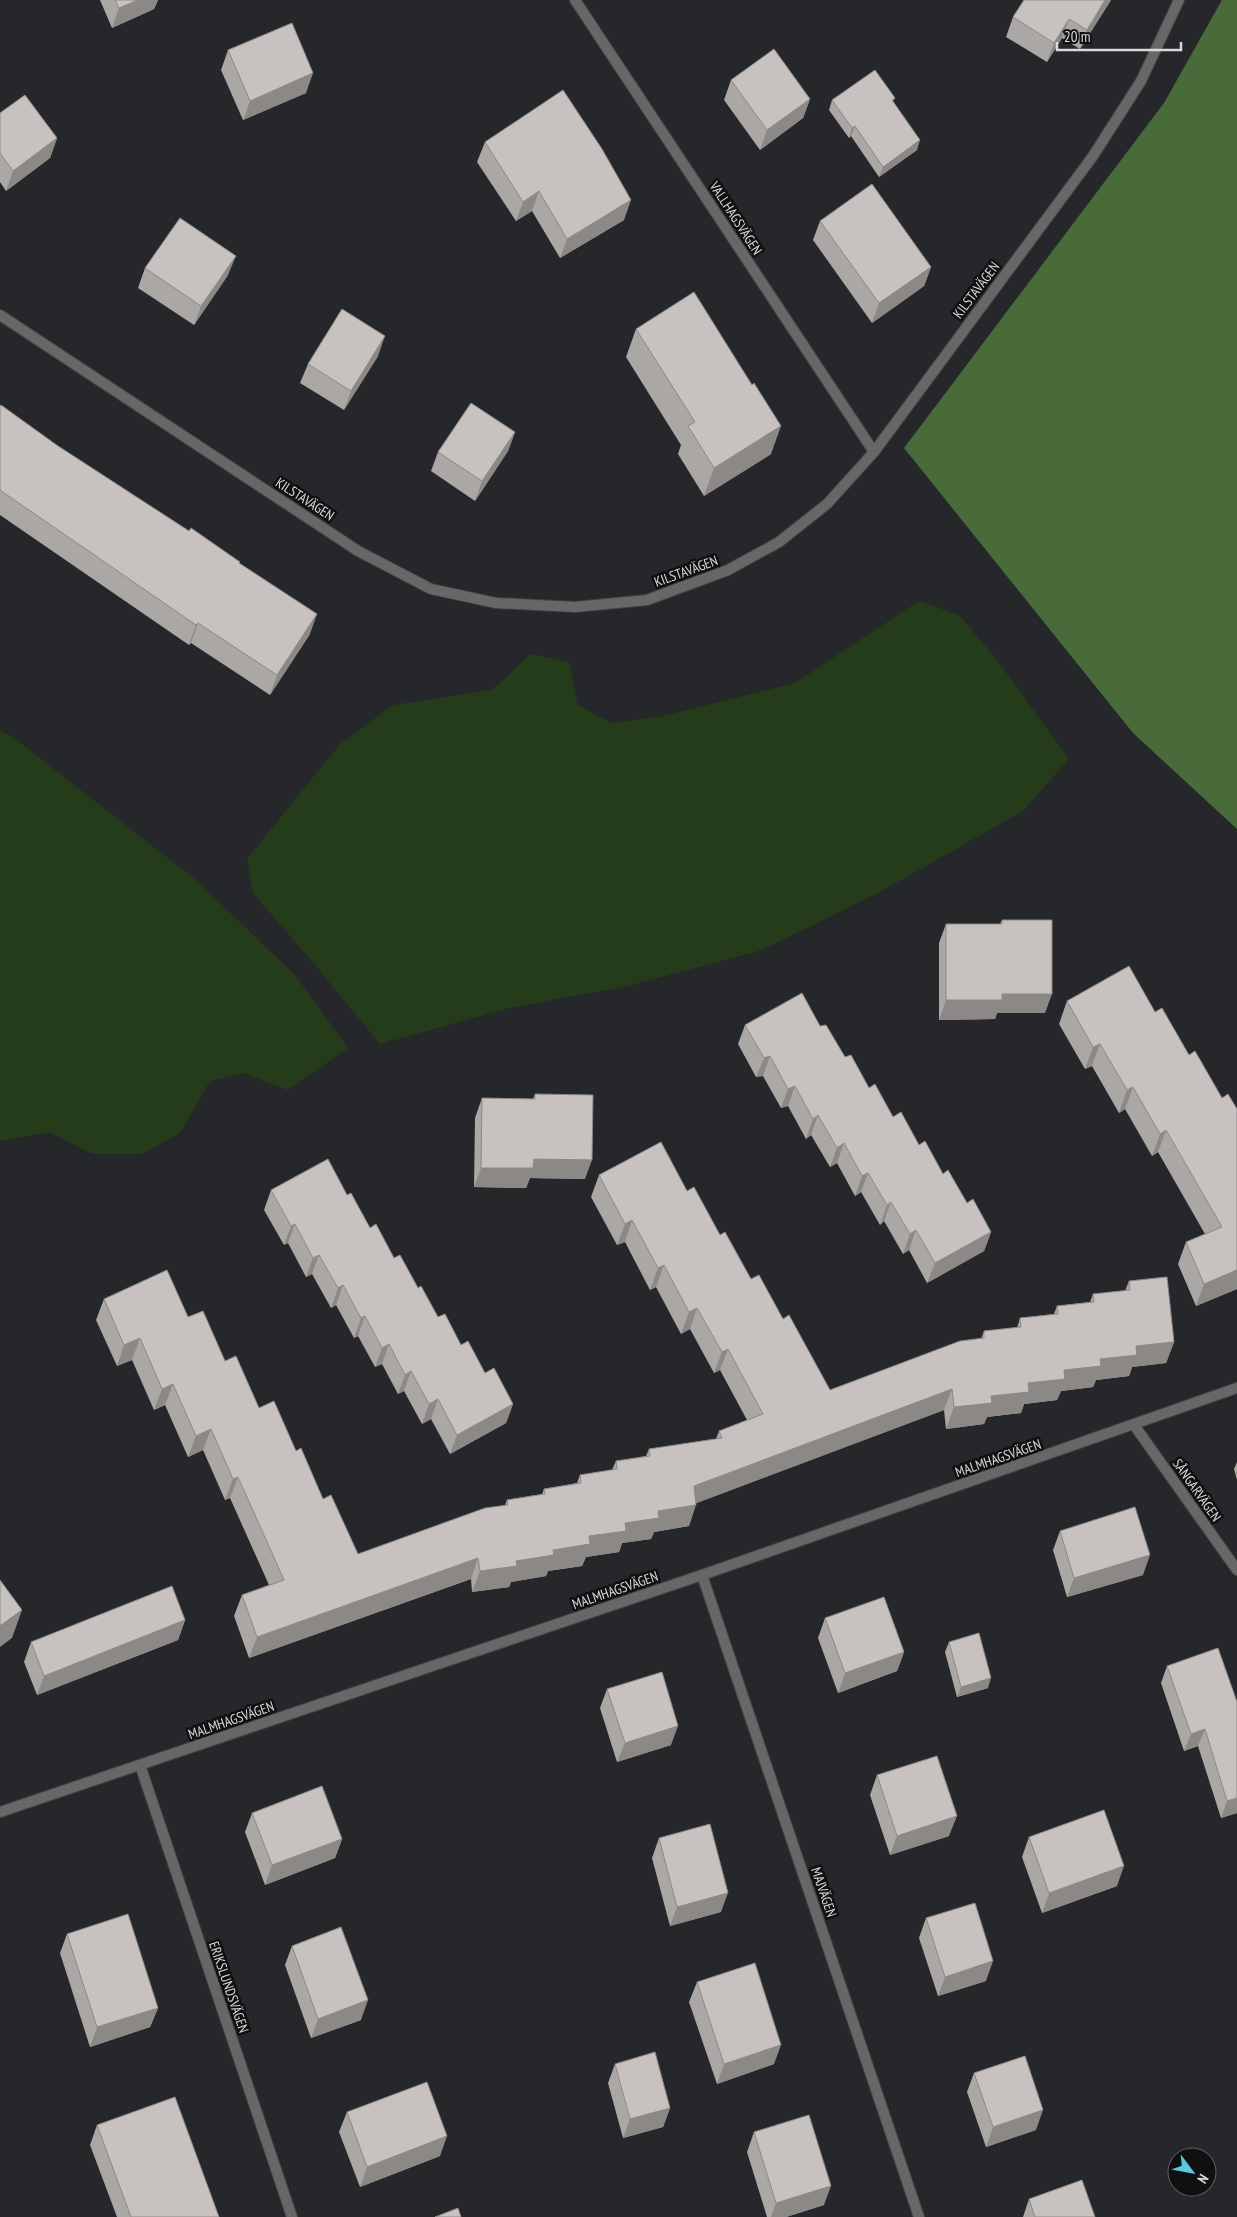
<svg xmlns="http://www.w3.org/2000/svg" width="1237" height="2217" font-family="'PT Sans Narrow',sans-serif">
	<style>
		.green { fill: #243c1a }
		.forest { fill: #496b3a }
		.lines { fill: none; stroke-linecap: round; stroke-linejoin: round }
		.minor-casing { stroke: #434446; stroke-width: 12 }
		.minor { stroke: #686666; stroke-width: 10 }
		.wall { fill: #aba7a5 }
		.shaded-wall { fill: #8b8886 }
		.building { fill: #c7c2c0; stroke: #8b8886 }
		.labels { text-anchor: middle; stroke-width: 5; stroke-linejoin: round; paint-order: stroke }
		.street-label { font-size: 14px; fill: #d9dadb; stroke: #101011 }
	</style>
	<rect width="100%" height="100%" fill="#26272a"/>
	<g class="green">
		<path d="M919,601L959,615L997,660L1069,759L1023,811L880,892L762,950L628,986L509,1008L380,1044L315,965L253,893L247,859L340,744L393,705L492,690L531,654L569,662L578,705L611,723L659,717L795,683Z"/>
		<path d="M0,731L13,737L196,880L295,975L348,1048L288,1090L243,1073L210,1081L180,1133L142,1154H92L49,1132L0,1141Z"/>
	</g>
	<path class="forest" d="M1222,0H1237V829L1133,733L904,448L1164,103Z"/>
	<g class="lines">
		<defs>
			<g id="minor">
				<path d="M575,0L874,452"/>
				<path d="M0,315L358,551L431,589L496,603L575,607L647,600L728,570L779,542L827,504L874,452L1093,156L1141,81L1179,0"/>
				<path d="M1134,1425L1237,1570"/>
				<path d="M702,1575L919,2217"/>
				<path d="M140,1765L292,2217"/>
				<path d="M0,1812L702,1575L1237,1388"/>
			</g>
		</defs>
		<use href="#minor" class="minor-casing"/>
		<use href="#minor" class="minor"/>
	</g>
	<g class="wall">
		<path d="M100,0H158L154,9L112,28Z"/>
		<path d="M1024,0H1111L1080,49L1062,38L1047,62L1006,37L1013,17Z"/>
		<path d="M228,50L306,93L243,120L221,70Z"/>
		<path d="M731,80L810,99L803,118L760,150L724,100Z"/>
		<path d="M895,98L893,101L917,150L879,177L851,136L849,138L829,110L832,100Z"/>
		<path d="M0,113L57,138L50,158L6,191L0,182Z"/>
		<path d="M485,142L624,220L560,258L532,211L516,221L477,162Z"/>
		<path d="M820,221L931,267L924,286L872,323L813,240Z"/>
		<path d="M145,268L228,275L194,325L138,288Z"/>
		<path d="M636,329L752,385L771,454L704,496L678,454L681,445L626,357Z"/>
		<path d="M378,356L344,410L300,383L308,364Z"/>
		<path d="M0,406L58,446L189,531L240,564L310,634L270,695L191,643L189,645L0,515Z"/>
		<path d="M515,432L508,451L475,501L431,471L438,452Z"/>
		<path d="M1002,920L1045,1013H997L995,1019L939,1020V943L946,924H1000Z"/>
		<path d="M1067,1001L1155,1012L1189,1055L1237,1289L1196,1306L1178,1264L1186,1242L1205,1234L1158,1152L1152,1156L1125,1109L1119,1113L1092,1066L1085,1069L1059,1024Z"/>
		<path d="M745,1025L820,1026L893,1117L919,1145L991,1232L984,1251L927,1283L909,1250L903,1254L884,1221L880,1225L861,1192L855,1196L837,1163L830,1167L811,1135L806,1139L788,1106L781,1108L763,1076L756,1077L738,1044Z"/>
		<path d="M535,1094L585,1179L530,1178L526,1188L474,1187L475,1118L482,1098L533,1099Z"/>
		<path d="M599,1175L687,1191L720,1235L751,1279L783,1319L830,1390L981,1339L984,1331L1017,1328L1020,1318L1054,1314L1057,1306L1090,1302L1093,1294L1125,1291L1129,1281L1174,1342L1166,1363L1132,1367L1129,1376L1096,1380L1093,1387L1061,1391L1057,1400L1024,1404L1021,1413L987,1417L984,1424L946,1429L944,1410L696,1503L689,1526L654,1532L651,1539L622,1543L619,1552L586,1557L582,1566L548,1571L546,1576L511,1582L509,1587L472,1592L471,1579L249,1658L234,1616L242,1595L269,1585L230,1498L225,1500L203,1450L188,1457L165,1405L154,1410L132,1360L117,1366L96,1320L104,1299L188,1317L225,1361L259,1408L296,1451L323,1499L358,1554L505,1505L507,1500L542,1494L544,1489L577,1483L580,1475L612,1470L616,1461L646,1456L649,1449L716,1439L719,1431L747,1420L720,1370L714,1373L690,1329L681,1334L656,1287L650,1290L625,1242L617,1245L591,1197Z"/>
		<path d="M271,1190L347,1195L370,1228L418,1288L438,1317L485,1373L513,1404L506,1423L450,1454L431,1419L422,1424L404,1391L398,1394L382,1364L375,1367L358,1336L354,1338L336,1305L331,1308L312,1274L306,1277L288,1243L284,1245L264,1210Z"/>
		<path d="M1237,1462V1480L1234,1469Z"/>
		<path d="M1060,1531L1143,1575L1067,1597L1053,1550Z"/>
		<path d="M825,1618L904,1652L897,1671L838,1693L818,1638Z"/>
		<path d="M185,1620L178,1640L37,1695L24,1662L31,1642Z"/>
		<path d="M949,1642L988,1688L957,1697L945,1652Z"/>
		<path d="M1167,1666L1237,1702V1813L1221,1818L1198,1746L1184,1751L1161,1683Z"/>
		<path d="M607,1689L671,1745L617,1762L600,1708Z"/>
		<path d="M877,1775L949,1836L890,1855L870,1795Z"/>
		<path d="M252,1813L342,1839L335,1858L265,1885L245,1832Z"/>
		<path d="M1029,1837L1117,1886L1042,1913L1022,1857Z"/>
		<path d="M659,1838L721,1912L670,1926L652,1858Z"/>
		<path d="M926,1918L986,1981L938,1996L919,1938Z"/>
		<path d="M67,1934L158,2008L150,2027L90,2047L60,1953Z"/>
		<path d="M292,1946L361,2020L311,2038L285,1965Z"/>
		<path d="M697,1982L774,2064L717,2084L689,2002Z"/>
		<path d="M615,2064L670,2108L663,2127L623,2138L608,2083Z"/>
		<path d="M974,2073L1036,2130L986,2147L967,2092Z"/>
		<path d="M347,2112L440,2156L360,2187L339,2132Z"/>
		<path d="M97,2125L219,2217H117L90,2145Z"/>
		<path d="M754,2132L824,2205L786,2217H767L747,2152Z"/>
		<path d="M1029,2199L1095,2217H1023Z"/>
	</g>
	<g class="shaded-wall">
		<path d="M138,0H158L154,9L112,28L119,8Z"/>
		<path d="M1105,0H1111L1080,49L1087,30Z"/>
		<path d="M1069,19L1062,38L1047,62L1054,43Z"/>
		<path d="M313,73L306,93L243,120L250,101Z"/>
		<path d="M810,99L803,118L760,150L767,130Z"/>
		<path d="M855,126L851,136L849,138L852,128Z"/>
		<path d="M57,138L50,158L6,191L13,171Z"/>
		<path d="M920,140L917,150L879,177L883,167Z"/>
		<path d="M539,191L532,211L516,221L523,202Z"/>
		<path d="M631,200L624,220L560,258L567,239Z"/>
		<path d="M236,256L228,275L194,325L201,306Z"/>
		<path d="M931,267L924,286L872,323L879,303Z"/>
		<path d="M385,336L378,356L344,410L351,391Z"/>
		<path d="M781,426L771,454L704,496L714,468Z"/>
		<path d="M515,432L508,451L475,501L482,481Z"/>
		<path d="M317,614L310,634L270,695L277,675Z"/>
		<path d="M198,623L191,643L189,645L196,625Z"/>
		<path d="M1002,994H1052L1045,1013H997L995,1019L939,1020L946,1000Z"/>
		<path d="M1100,1044L1092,1066L1085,1069L1093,1047Z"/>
		<path d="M770,1056L763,1076L756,1077L764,1058Z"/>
		<path d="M795,1086L788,1106L781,1108L788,1089Z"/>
		<path d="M1133,1087L1125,1109L1119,1113L1127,1090Z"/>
		<path d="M818,1115L811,1135L806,1139L813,1119Z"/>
		<path d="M1166,1130L1158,1152L1152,1156L1160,1134Z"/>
		<path d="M844,1143L837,1163L830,1167L837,1148Z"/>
		<path d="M534,1159L592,1160L585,1179L530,1178L526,1188L474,1187L481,1168Z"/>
		<path d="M868,1173L861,1192L855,1196L862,1176Z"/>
		<path d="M891,1202L884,1221L880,1225L887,1205Z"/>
		<path d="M632,1220L625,1242L617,1245L625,1224Z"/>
		<path d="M295,1224L288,1243L284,1245L291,1226Z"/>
		<path d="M916,1230L909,1250L903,1254L910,1234Z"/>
		<path d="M991,1232L984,1251L927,1283L935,1263Z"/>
		<path d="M319,1255L312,1274L306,1277L313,1258Z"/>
		<path d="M664,1265L656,1287L650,1290L658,1268Z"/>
		<path d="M1237,1270V1289L1196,1306L1204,1284Z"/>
		<path d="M343,1285L336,1305L331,1308L338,1288Z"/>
		<path d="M697,1308L690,1329L681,1334L689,1312Z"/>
		<path d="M365,1316L358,1336L354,1338L361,1318Z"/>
		<path d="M140,1338L132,1360L117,1366L124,1345Z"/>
		<path d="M1174,1342L1166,1363L1132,1367L1129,1376L1096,1380L1093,1387L1061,1391L1057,1400L1024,1404L1021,1413L987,1417L984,1424L946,1429L954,1407L991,1396L1064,1370L1100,1359L1136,1346Z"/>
		<path d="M389,1344L382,1364L375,1367L382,1348Z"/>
		<path d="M728,1349L720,1370L714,1373L722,1352Z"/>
		<path d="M411,1371L404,1391L398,1394L405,1375Z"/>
		<path d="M173,1384L165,1405L154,1410L162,1389Z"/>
		<path d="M952,1389L944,1410L689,1506L696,1505L689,1526L654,1532L651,1539L622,1543L619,1552L586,1557L582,1566L548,1571L546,1576L511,1582L509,1587L472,1592L480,1571L553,1550L589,1536L658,1511L694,1486Z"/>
		<path d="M438,1399L431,1419L422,1424L429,1404Z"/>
		<path d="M513,1404L506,1423L450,1454L457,1435Z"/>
		<path d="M211,1429L203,1450L188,1457L196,1436Z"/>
		<path d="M238,1477L230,1498L225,1500L233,1479Z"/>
		<path d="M1150,1555L1143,1575L1067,1597L1074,1578Z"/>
		<path d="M478,1558L471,1579L249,1658L257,1637Z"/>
		<path d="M22,1610L12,1638L0,1647V1626Z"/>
		<path d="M185,1620L178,1640L37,1695L44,1676Z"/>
		<path d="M904,1652L897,1671L838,1693L845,1673Z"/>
		<path d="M991,1678L988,1688L957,1697L961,1687Z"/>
		<path d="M678,1726L671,1745L617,1762L625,1743Z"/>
		<path d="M1205,1729L1198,1746L1184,1751L1191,1734Z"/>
		<path d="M1237,1798V1813L1221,1818L1227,1801Z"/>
		<path d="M957,1816L949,1836L890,1855L897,1836Z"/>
		<path d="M342,1839L335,1858L265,1885L272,1865Z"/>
		<path d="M1124,1866L1117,1886L1042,1913L1049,1893Z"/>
		<path d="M728,1893L721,1912L670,1926L677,1907Z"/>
		<path d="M993,1961L986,1981L938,1996L945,1977Z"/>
		<path d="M368,2000L361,2020L311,2038L318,2019Z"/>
		<path d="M158,2008L150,2027L90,2047L97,2027Z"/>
		<path d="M781,2045L774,2064L717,2084L724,2064Z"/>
		<path d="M670,2108L663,2127L623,2138L630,2119Z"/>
		<path d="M1043,2110L1036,2130L986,2147L993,2127Z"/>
		<path d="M447,2136L440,2156L360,2187L367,2167Z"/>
		<path d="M831,2186L824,2205L786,2217H771L776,2203Z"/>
	</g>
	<g class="building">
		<path d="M115,0H138L119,8Z"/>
		<path d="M1024,0H1105L1087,30L1069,19L1054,43L1013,17Z"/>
		<path d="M292,23L313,73L250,101L228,50Z"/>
		<path d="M774,49L810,99L767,130L731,80Z"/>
		<path d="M875,70L895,98L892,100L920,140L883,167L855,126L852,128L832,100Z"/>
		<path d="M563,90L602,149L631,200L567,239L539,191L523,202L485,142Z"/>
		<path d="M25,95L57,138L13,171L0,153V113Z"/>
		<path d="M872,184L931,267L879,303L820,221Z"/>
		<path d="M180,218L236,256L201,306L145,268Z"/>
		<path d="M694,292L752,385L754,383L781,426L714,468L688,426L695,422L636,329Z"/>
		<path d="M342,309L385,336L351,391L308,364Z"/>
		<path d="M471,403L515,432L482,481L438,452Z"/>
		<path d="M1,405L58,446L189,531L191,528L240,562L239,563L317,614L277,675L198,623L196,625L0,490V406Z"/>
		<path d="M1002,920H1052V994H1002V1000H946V924H1002Z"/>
		<path d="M1129,966L1155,1012L1162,1008L1189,1055L1195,1051L1222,1098L1228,1094L1237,1109V1270L1204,1284L1186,1242L1222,1227L1166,1130L1160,1134L1133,1087L1127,1090L1100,1044L1093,1047L1067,1001Z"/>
		<path d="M802,993L820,1026L826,1025L845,1057L851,1055L869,1088L875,1084L893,1117L901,1112L919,1145L925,1141L943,1174L948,1170L967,1203L973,1199L991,1232L935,1263L916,1230L910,1234L891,1202L887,1205L868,1173L862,1176L844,1143L837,1148L818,1115L813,1119L795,1086L788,1089L770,1056L764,1058L745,1025Z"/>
		<path d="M535,1094L593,1095L592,1160L534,1159L533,1168H481L482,1098L535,1099Z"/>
		<path d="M661,1142L687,1191L694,1187L720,1235L725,1232L751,1279L759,1275L783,1319L789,1315L830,1390L960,1341L984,1338V1331L1021,1327L1020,1318L1058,1314L1057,1306L1094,1302L1093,1294L1130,1290L1129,1281L1167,1277L1174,1342L1136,1346L1137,1355L1100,1359L1101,1366L1064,1370L1065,1379L1028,1383L1029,1392L991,1396L992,1403L954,1407L952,1389L694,1486L696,1505L658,1511L659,1518L625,1523L626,1531L589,1536L590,1544L553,1550L554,1555L516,1561L517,1566L480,1571L478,1558L257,1637L242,1595L284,1580L238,1477L233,1479L211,1429L196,1436L173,1384L162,1389L140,1338L124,1345L104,1299L167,1270L188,1317L203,1311L225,1361L236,1356L259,1408L274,1401L296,1451L301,1448L323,1499L331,1495L358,1554L485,1508L508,1505L507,1500L545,1494L544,1489L581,1483L580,1475L617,1469L616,1461L650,1456L649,1449L722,1438L719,1431L763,1414L728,1349L722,1352L697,1308L689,1312L664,1265L658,1268L632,1220L625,1224L599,1175Z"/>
		<path d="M328,1159L347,1195L351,1193L370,1228L376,1224L394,1258L400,1255L418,1288L421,1286L438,1317L445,1314L461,1345L468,1341L485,1373L494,1368L513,1404L457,1435L438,1399L429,1404L411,1371L405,1375L389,1344L382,1348L365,1316L361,1318L343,1285L338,1288L319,1255L313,1258L295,1224L291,1226L271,1190Z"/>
		<path d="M1135,1507L1150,1555L1074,1578L1060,1531Z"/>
		<path d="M0,1580L22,1610L0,1626Z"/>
		<path d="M172,1586L185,1620L44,1676L31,1642Z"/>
		<path d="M884,1597L904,1652L845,1673L825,1618Z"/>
		<path d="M979,1633L991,1678L961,1687L949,1642Z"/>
		<path d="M1218,1648L1237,1702V1798L1227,1801L1205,1729L1191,1734L1167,1666Z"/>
		<path d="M662,1672L678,1726L625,1743L607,1689Z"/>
		<path d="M937,1756L957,1816L897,1836L877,1775Z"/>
		<path d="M322,1786L342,1839L272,1865L252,1813Z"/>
		<path d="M1104,1810L1124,1866L1049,1893L1029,1837Z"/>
		<path d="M710,1824L728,1893L677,1907L659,1838Z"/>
		<path d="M975,1903L993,1961L945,1977L926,1918Z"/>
		<path d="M128,1914L158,2008L97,2027L67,1934Z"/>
		<path d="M341,1927L368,2000L318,2019L292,1946Z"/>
		<path d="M755,1963L781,2045L724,2064L697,1982Z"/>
		<path d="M655,2052L670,2108L630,2119L615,2064Z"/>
		<path d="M1025,2056L1043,2110L993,2127L974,2073Z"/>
		<path d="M427,2082L447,2136L367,2167L347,2112Z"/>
		<path d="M175,2097L219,2217H131L97,2125Z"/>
		<path d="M809,2115L831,2186L776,2203L754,2132Z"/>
		<path d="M1082,2180L1095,2217H1035L1029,2199Z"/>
		<path d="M458,2208L461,2217H435Z"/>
	</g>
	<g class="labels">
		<g class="street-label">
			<text transform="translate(736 218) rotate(57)" y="5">VALLHAGSVÄGEN</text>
			<text transform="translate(976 290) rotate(-53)" y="5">KILSTAVÄGEN</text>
			<text transform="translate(305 499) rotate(33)" y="5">KILSTAVÄGEN</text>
			<text transform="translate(686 571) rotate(-20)" y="5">KILSTAVÄGEN</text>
			<text transform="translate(998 1458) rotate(-19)" y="5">MALMHAGSVÄGEN</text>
			<text transform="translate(1197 1490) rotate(55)" y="5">SÅNGARVÄGEN</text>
			<text transform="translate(615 1590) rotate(-19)" y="5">MALMHAGSVÄGEN</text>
			<text transform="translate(231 1720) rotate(-19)" y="5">MALMHAGSVÄGEN</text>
			<text transform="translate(824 1892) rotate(71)" y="5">MAJVÄGEN</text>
			<text transform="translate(229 1987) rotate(71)" y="5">ERIKSLUNDSVÄGEN</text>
		</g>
	</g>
	<g transform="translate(1192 2172) rotate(122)"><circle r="24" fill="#101011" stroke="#606162"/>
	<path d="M0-4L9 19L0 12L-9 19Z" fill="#57c9e2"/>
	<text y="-8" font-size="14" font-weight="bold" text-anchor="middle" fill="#d9dadb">N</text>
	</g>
	<path d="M1057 42v8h124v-8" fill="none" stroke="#d9dadb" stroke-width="2.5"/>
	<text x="1064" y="42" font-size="15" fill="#d9dadb" stroke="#101011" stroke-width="4" paint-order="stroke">20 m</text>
</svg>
